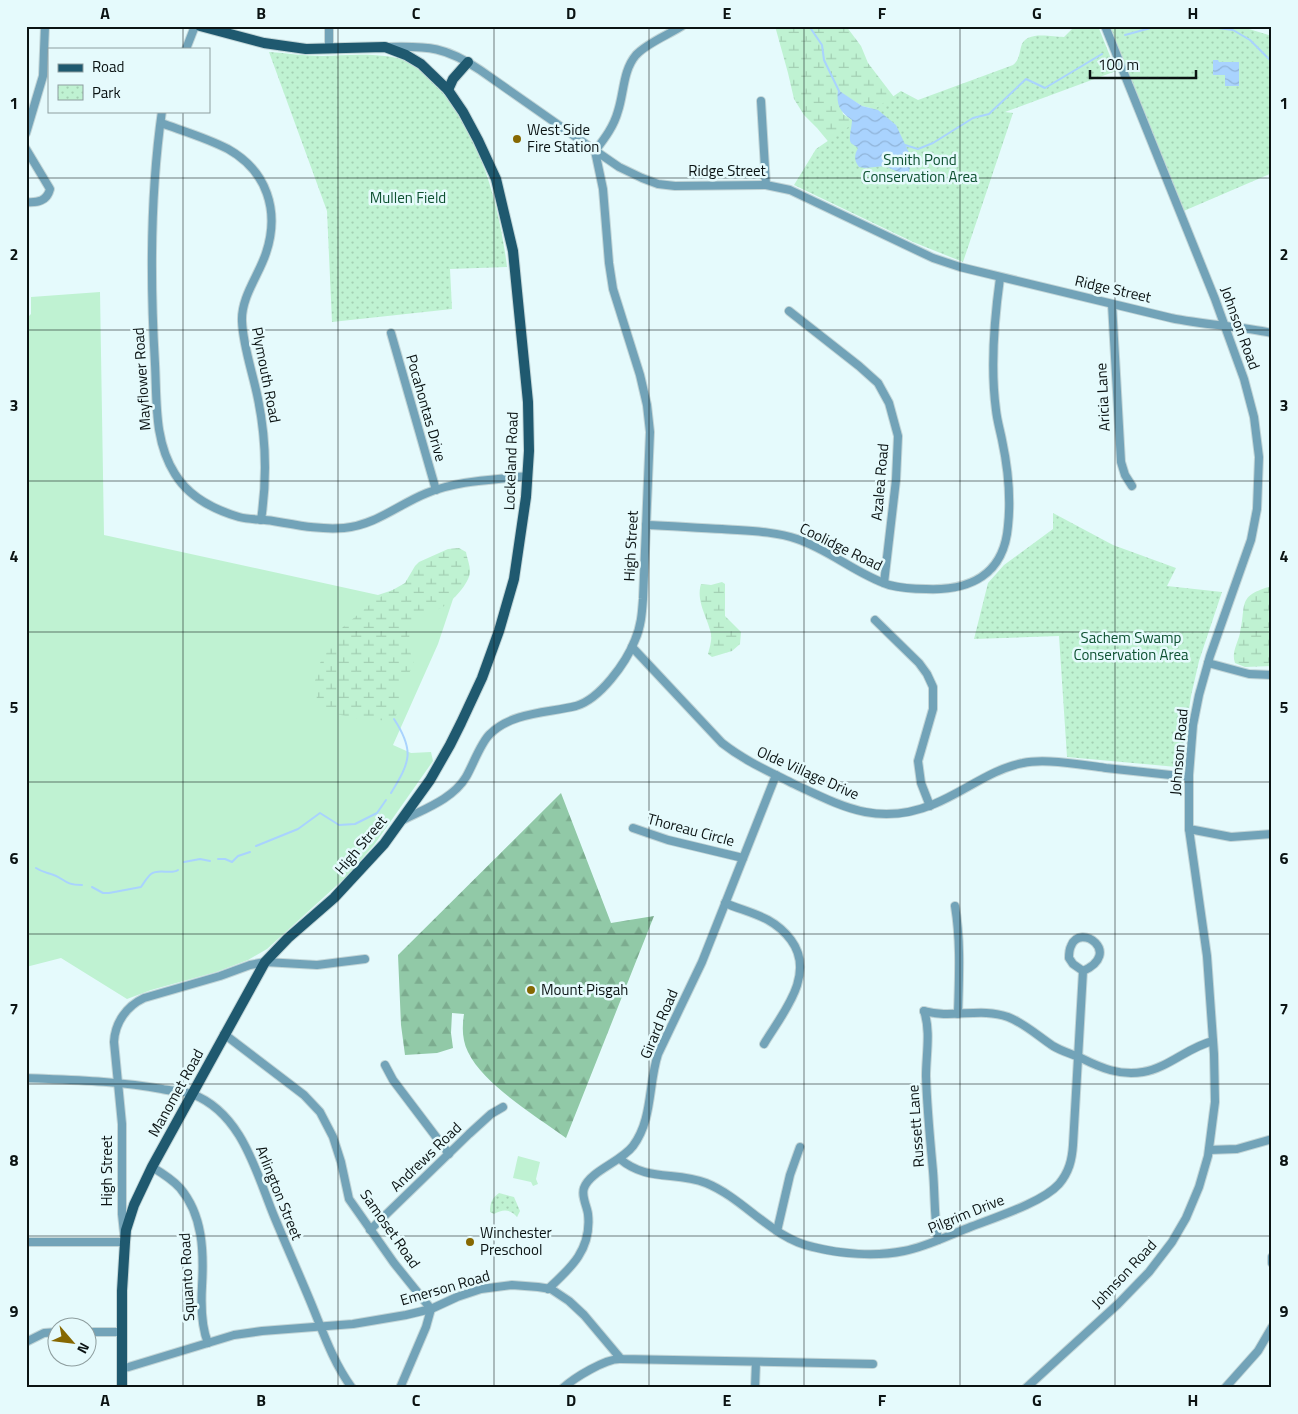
<svg xmlns="http://www.w3.org/2000/svg" width="1298" height="1414" font-family="'Titillium Web',sans-serif">
	<style>
		.grass { fill: #bff2d2 }
		.forest { fill: url(#forest-firs) }
		.wetland { fill: url(#wetland-marsh); fill-rule: evenodd }
		.park { fill: url(#park-dots) }
		.water { fill: url(#water-waves) }
		.lines { fill: none; stroke-linecap: round; stroke-linejoin: round }
		.stream { stroke: #a9d3fe; stroke-width: 2 }
		.minor-casing { stroke: #c2d5d7; stroke-width: 10 }
		.major-casing { stroke: #c2d5d7; stroke-width: 12 }
		.minor { stroke: #72a3b8; stroke-width: 8 }
		.major { stroke: #1f596f; stroke-width: 10 }
		.grid { fill: none; stroke: #0b1313; stroke-width: 1; stroke-opacity: 0.55 }
		.poi-dot { fill: #866802; stroke: #e5fafc; stroke-width: 2 }
		.labels { text-anchor: middle; stroke-width: 5; stroke-linejoin: round; paint-order: stroke }
		.poi-label { font-size: 15px; fill: #0b1313; stroke: #e5fafc; text-anchor: start }
		.park-label { font-size: 15px; fill: #0e5131; stroke: #e5fafc }
		.street-label { font-size: 15px; fill: #0b1313; stroke: #e5fafc }
		.neatline { fill: none; stroke: #0b1313; stroke-width: 2 }
		.grid-label { font-size: 16px; text-anchor: middle; font-weight: bold; fill: #0b1313 }
	</style>
	<defs>
		<pattern id="forest-firs" width="22" height="20" patternUnits="userSpaceOnUse" patternTransform="scale(1.25)"><rect width="22" height="20" fill="#91c9a7"/><path d="M5 1l3.5 6h-7zM16 11l3.5 6h-7z" fill="#7cac8f"/></pattern>
		<pattern id="wetland-marsh" width="20" height="14" patternUnits="userSpaceOnUse" patternTransform="scale(1.25)"><rect width="20" height="14" fill="#bff2d2"/><path d="M1 5h8M5 5V1M11 12h8M15 12V8" fill="none" stroke="#a3cfb3"/></pattern>
		<pattern id="park-dots" width="8" height="8" patternUnits="userSpaceOnUse" patternTransform="scale(1.25)"><rect width="8" height="8" fill="#bff2d2"/><path d="M2 2h.1M6 6h.1" fill="none" stroke="#a3cfb3" stroke-width="1.8" stroke-linecap="round"/></pattern>
		<pattern id="water-waves" width="16" height="10" patternUnits="userSpaceOnUse" patternTransform="scale(1.25)"><rect width="16" height="10" fill="#a9d3fe"/><path d="M0 5q4-4 8 0t8 0" fill="none" stroke="#90b4d9"/></pattern>
	</defs>
	<rect width="100%" height="100%" fill="#e5fafc"/>
	<g class="grass">
		<path d="M100,292L104,535L378,595L432,577L458,584L438,644L393,745L411,753L431,752L433,761L374,845L346,877L267,949L248,960L216,972L151,990L127,999L61,958L26,967V319L31,314V297Z"/>
		<path d="M518,1156L540,1162L536,1179L538,1184L533,1186L531,1182L513,1178Z"/>
	</g>
	<path class="forest" d="M561,793L611,923L654,916L566,1138C536,1116 484,1085 468,1052C462,1040 462,1027 464,1014L452,1013L451,1033L453,1048L437,1053L405,1055L401,1025L398,955Z"/>
	<g class="wetland">
		<path d="M775,26H846L861,46L868,63L897,101L851,169L817,128L804,115L794,99L788,73ZM838,91L862,106L878,110L852,128V120L843,114Z"/>
		<path d="M459,548L466,552C467,558 470,565 470,571C470,584 450,604 439,609C433,612 426,613 421,616C406,624 407,649 414,662C412,671 406,676 402,683C396,696 404,711 391,721L355,718L331,713L324,708L317,700L315,681L320,663L342,628L375,600L405,583L415,566L419,562L448,549Z"/>
		<path d="M722,582L725,584V616L741,632L740,644L732,651L712,657L708,654C710,646 713,638 710,630C706,615 696,600 701,584L711,585Z"/>
		<path d="M1272,586V666L1245,667L1235,663C1231,652 1238,643 1240,633C1247,604 1236,596 1272,586Z"/>
	</g>
	<g class="park">
		<path d="M1075,26H1098L1116,71L1005,112L1013,113L963,262L913,242L794,185L816,149L901,91L918,100L1013,65C1019,60 1019,55 1021,47C1025,30 1051,37 1064,37Z"/>
		<path d="M1105,26H1239L1272,36V173L1179,213Z"/>
		<path d="M269,52C286,53 305,56 322,56C351,55 380,52 409,61C415,63 421,70 426,75C477,121 499,201 507,267L450,269L452,309L332,322L327,211Z"/>
		<path d="M1053,513L1113,545L1176,568L1167,586L1222,592L1199,661L1191,696L1181,761L1177,767L1067,757L1059,636L974,639L988,583L1004,565L1053,529Z"/>
		<path d="M499,1193L514,1197L520,1211L517,1217C510,1209 503,1209 494,1214L490,1212C490,1203 492,1198 499,1193Z"/>
	</g>
	<g class="water">
		<path d="M1213,60H1218L1219,62H1239V86H1225V75H1213Z"/>
		<path d="M838,90L862,106L878,110L896,125L911,157V163L909,172H898L885,166L865,168L859,167C854,160 854,156 858,148C856,146 853,145 851,143C848,139 852,127 852,120C840,112 836,105 838,90Z"/>
	</g>
	<g class="lines">
		<g class="stream">
			<path d="M809,26L822,45L824,60L839,91"/>
			<path d="M1203,26L1233,30L1250,40L1272,62"/>
			<path d="M1125,35L1158,26"/>
			<path d="M905,145L918,149L933,143L973,118L989,114L1026,79L1045,88L1102,54"/>
			<path d="M391,793C410,762 415,751 394,719"/>
			<path d="M256,846L298,829L320,813L339,825L355,824L377,813L386,800"/>
			<path d="M218,859H225L232,862L238,856L250,852"/>
			<path d="M184,862L200,859L210,861"/>
			<path d="M36,868C42,872 45,872 51,874C65,878 63,885 82,885"/>
			<path d="M92,887L103,893H109L141,887C144,883 147,877 151,874C159,868 171,875 178,870"/>
		</g>
		<defs>
			<g id="minor">
				<path d="M389,47C429,46 446,47 480,70L590,147L619,167L642,178L658,184L675,186L766,185L790,190L933,258L960,267L1171,318C1204,325 1238,326 1272,333"/>
				<path d="M186,49L195,26"/>
				<path d="M329,49V26"/>
				<path d="M761,101L766,185"/>
				<path d="M162,111C150,194 150,280 155,364C157,402 154,441 175,474C189,497 215,510 239,517C250,520 262,519 273,521C297,525 320,530 344,528C376,525 399,504 427,493C459,480 494,480 527,476"/>
				<path d="M161,123C183,131 207,138 228,149C267,171 280,211 266,253C259,275 241,297 242,321C243,347 253,373 258,399C266,438 267,480 261,520"/>
				<path d="M26,133L43,76L45,26"/>
				<path d="M26,149L50,189C47,201 38,203 26,202"/>
				<path d="M1112,304L1121,462L1125,475L1132,486"/>
				<path d="M789,311L859,366L878,383L889,403L898,436L896,480L884,583"/>
				<path d="M391,333L436,490"/>
				<path d="M646,525C672,526 697,528 722,529C747,531 774,531 797,539C830,550 856,574 889,585C901,588 914,589 926,589C971,591 1004,574 1008,526C1011,498 1008,468 1002,440C1000,430 997,420 996,410C990,366 994,321 1000,278"/>
				<path d="M875,620L919,663L927,674L933,687V709L918,761L921,783L930,806"/>
				<path d="M632,647L722,743C745,761 768,771 794,784C843,807 879,827 934,804C964,792 991,769 1023,763C1045,758 1084,765 1106,768C1133,771 1161,774 1189,777"/>
				<path d="M1208,663L1249,674L1272,675"/>
				<path d="M401,821C424,809 453,799 466,777C473,765 481,742 490,734C512,712 548,713 576,706C600,699 626,663 635,640C641,627 642,613 643,599L650,432L647,405L640,375L613,289L609,263L603,189L595,151C605,138 614,126 618,111C624,93 623,70 636,55C647,43 668,35 682,26"/>
				<path d="M633,828L668,840L743,858"/>
				<path d="M1189,829L1231,837L1272,834"/>
				<path d="M725,903C739,909 755,913 768,920C777,925 785,932 791,940C817,975 781,1015 764,1044"/>
				<path d="M955,906C961,942 959,978 958,1014"/>
				<path d="M924,1011C951,1019 981,1007 1008,1017C1024,1023 1038,1036 1053,1046C1061,1051 1072,1054 1081,1058C1101,1068 1120,1076 1143,1072C1168,1068 1188,1047 1213,1041"/>
				<path d="M924,1011C931,1031 926,1055 926,1076C927,1108 930,1139 933,1171C935,1195 934,1217 938,1240"/>
				<path d="M224,1034L304,1095L320,1112L333,1137L341,1162L349,1199L394,1263L431,1309L426,1327L400,1388"/>
				<path d="M385,1065L393,1080L449,1154"/>
				<path d="M26,1078C71,1080 118,1081 162,1089C171,1091 183,1091 192,1094C242,1113 256,1172 274,1216C286,1245 299,1274 311,1303C323,1332 333,1362 352,1388"/>
				<path d="M1209,1150L1237,1149L1272,1139"/>
				<path d="M620,1159C647,1182 676,1171 706,1183C745,1199 771,1238 813,1247C841,1254 875,1257 904,1251C926,1247 947,1236 968,1228C993,1218 1042,1203 1059,1184C1069,1172 1072,1160 1073,1145L1083,971C1123,953 1080,922 1071,946C1069,950 1069,955 1069,958L1073,964L1083,971"/>
				<path d="M152,1167C162,1173 172,1179 180,1188C203,1215 204,1252 202,1286C201,1304 201,1326 208,1343"/>
				<path d="M370,1230L469,1134L491,1114L503,1107"/>
				<path d="M777,1231L790,1175L800,1147"/>
				<path d="M26,1242H125L122,1214V1124L114,1042C115,1022 127,1006 144,998L220,976L250,965L265,962L317,965L365,959"/>
				<path d="M1272,1257V1263"/>
				<path d="M548,1289C571,1268 592,1249 588,1214C587,1206 581,1196 584,1188C590,1171 621,1162 633,1146C653,1119 648,1085 658,1054L702,962L776,775"/>
				<path d="M88,1332H122"/>
				<path d="M26,1342L44,1333L58,1332"/>
				<path d="M122,1369L234,1335L262,1331L353,1324L406,1315L431,1309L457,1297L481,1289L512,1285L538,1287L551,1289L569,1301L584,1315L621,1359L873,1364"/>
				<path d="M563,1388C574,1378 606,1358 621,1359"/>
				<path d="M755,1388L756,1362"/>
				<path d="M1026,1388L1118,1304L1149,1272L1172,1242L1186,1218L1199,1187L1208,1156L1215,1102L1214,1054L1207,956L1189,829V775L1193,725L1199,695L1210,656L1251,540L1257,509L1259,457L1254,417L1244,379L1215,299L1105,26"/>
				<path d="M1225,1388L1258,1351L1272,1327"/>
			</g>
			<g id="major">
				<path d="M448,90L453,79L468,62"/>
				<path d="M122,1388V1291L125,1242L126,1230L134,1205L152,1167L265,962L288,938L334,898L384,844L430,780L450,745L461,723L482,678L499,631L514,579L526,497L529,451L528,402L513,251L496,179L478,140L463,112L448,90L421,64L406,55L385,47L306,49L264,43L200,26"/>
			</g>
		</defs>
		<use href="#minor" class="minor-casing"/>
		<use href="#major" class="major-casing"/>
		<use href="#minor" class="minor"/>
		<use href="#major" class="major"/>
	</g>
	<path class="grid" d="M183,26V49M338,26V1388M494,26V1388M649,26V1388M804,26V1388M960,26V1388M1115,26V1388M183,111V1388M26,178H1272M26,330H1272M26,481H1272M26,632H1272M26,782H1272M26,934H1272M26,1084H1272M26,1236H1272"/>
	<g class="poi-dot">
		<circle cx="517" cy="139" r="5"/>
		<circle cx="531" cy="990" r="5"/>
		<circle cx="470" cy="1242" r="5"/>
	</g>
	<g class="labels">
		<g class="poi-label">
			<text x="527" y="135">West Side<tspan x="527" dy="17">Fire Station</tspan></text>
			<text x="541" y="995">Mount Pisgah</text>
			<text x="480" y="1238">Winchester<tspan x="480" dy="17">Preschool</tspan></text>
		</g>
		<g class="park-label">
			<text x="920" y="165">Smith Pond<tspan x="920" dy="17">Conservation Area</tspan></text>
			<text x="408" y="203">Mullen Field</text>
			<text x="1131" y="643">Sachem Swamp<tspan x="1131" dy="17">Conservation Area</tspan></text>
		</g>
		<g class="street-label">
			<text x="727" y="176">Ridge Street</text>
			<text transform="translate(1113 289) rotate(13)" y="5">Ridge Street</text>
			<text transform="translate(1240 328) rotate(70)" y="5">Johnson Road</text>
			<text transform="translate(266 375) rotate(79)" y="5">Plymouth Road</text>
			<text transform="translate(142 379) rotate(-94)" y="5">Mayflower Road</text>
			<text transform="translate(1103 397) rotate(-93)" y="5">Aricia Lane</text>
			<text transform="translate(426 408) rotate(74)" y="5">Pocahontas Drive</text>
			<text transform="translate(511 461) rotate(-88)" y="5">Lockeland Road</text>
			<text transform="translate(880 482) rotate(-85)" y="5">Azalea Road</text>
			<text transform="translate(631 546) rotate(-87)" y="5">High Street</text>
			<text transform="translate(841 547) rotate(26)" y="5">Coolidge Road</text>
			<text transform="translate(1179 752) rotate(-85)" y="5">Johnson Road</text>
			<text transform="translate(808 773) rotate(24)" y="5">Olde Village Drive</text>
			<text transform="translate(691 830) rotate(15)" y="5">Thoreau Circle</text>
			<text transform="translate(361 845) rotate(-50)" y="5">High Street</text>
			<text transform="translate(659 1024) rotate(-67)" y="5">Girard Road</text>
			<text transform="translate(176 1093) rotate(-61)" y="5">Manomet Road</text>
			<text transform="translate(916 1126) rotate(-94)" y="5">Russett Lane</text>
			<text transform="translate(426 1157) rotate(-44)" y="5">Andrews Road</text>
			<text transform="translate(107 1171) rotate(-90)" y="5">High Street</text>
			<text transform="translate(279 1193) rotate(68)" y="5">Arlington Street</text>
			<text transform="translate(966 1214) rotate(-22)" y="5">Pilgrim Drive</text>
			<text transform="translate(390 1229) rotate(55)" y="5">Samoset Road</text>
			<text transform="translate(1124 1274) rotate(-47)" y="5">Johnson Road</text>
			<text transform="translate(187 1277) rotate(-93)" y="5">Squanto Road</text>
			<text transform="translate(445 1288) rotate(-16)" y="5">Emerson Road</text>
		</g>
	</g>
	<rect width="1298" height="1414" fill="none" stroke="#e5fafc" stroke-width="55"/>
	<rect x="48" y="48" width="162" height="65" fill="#e5fafc" stroke="#8e9e9f"/>
	<rect x="58" y="64" width="25" height="8" fill="#1f596f" stroke="#8e9e9f"/>
	<text x="92" y="72" font-size="15" fill="#0b1313">Road</text>
	<rect x="58" y="85" width="25" height="15" fill="url(#park-dots)" stroke="#8e9e9f"/>
	<text x="92" y="98" font-size="15" fill="#0b1313">Park</text>
	<g transform="translate(72 1342) rotate(118)"><circle r="24" fill="#e5fafc" stroke="#8e9e9f"/>
	<path d="M0-4L9 19L0 12L-9 19Z" fill="#866802"/>
	<text y="-8" font-size="14" font-weight="bold" text-anchor="middle" fill="#0b1313">N</text>
	</g>
	<path d="M1090 70v8h106v-8" fill="none" stroke="#0b1313" stroke-width="2.5"/>
	<text x="1098" y="70" font-size="15" fill="#0b1313" stroke="#e5fafc" stroke-width="4" paint-order="stroke">100 m</text>
	<rect x="28" y="28" width="1242" height="1358" class="neatline"/>
	<g class="grid-label">
		<text x="105" y="19">A</text>
		<text x="261" y="19">B</text>
		<text x="416" y="19">C</text>
		<text x="571" y="19">D</text>
		<text x="727" y="19">E</text>
		<text x="882" y="19">F</text>
		<text x="1037" y="19">G</text>
		<text x="1193" y="19">H</text>
		<text x="14" y="109">1</text>
		<text x="1284" y="109">1</text>
		<text x="14" y="260">2</text>
		<text x="1284" y="260">2</text>
		<text x="14" y="411">3</text>
		<text x="1284" y="411">3</text>
		<text x="14" y="562">4</text>
		<text x="1284" y="562">4</text>
		<text x="14" y="713">5</text>
		<text x="1284" y="713">5</text>
		<text x="14" y="864">6</text>
		<text x="1284" y="864">6</text>
		<text x="14" y="1015">7</text>
		<text x="1284" y="1015">7</text>
		<text x="14" y="1166">8</text>
		<text x="1284" y="1166">8</text>
		<text x="14" y="1317">9</text>
		<text x="1284" y="1317">9</text>
		<text x="105" y="1406">A</text>
		<text x="261" y="1406">B</text>
		<text x="416" y="1406">C</text>
		<text x="571" y="1406">D</text>
		<text x="727" y="1406">E</text>
		<text x="882" y="1406">F</text>
		<text x="1037" y="1406">G</text>
		<text x="1193" y="1406">H</text>
	</g>
</svg>
